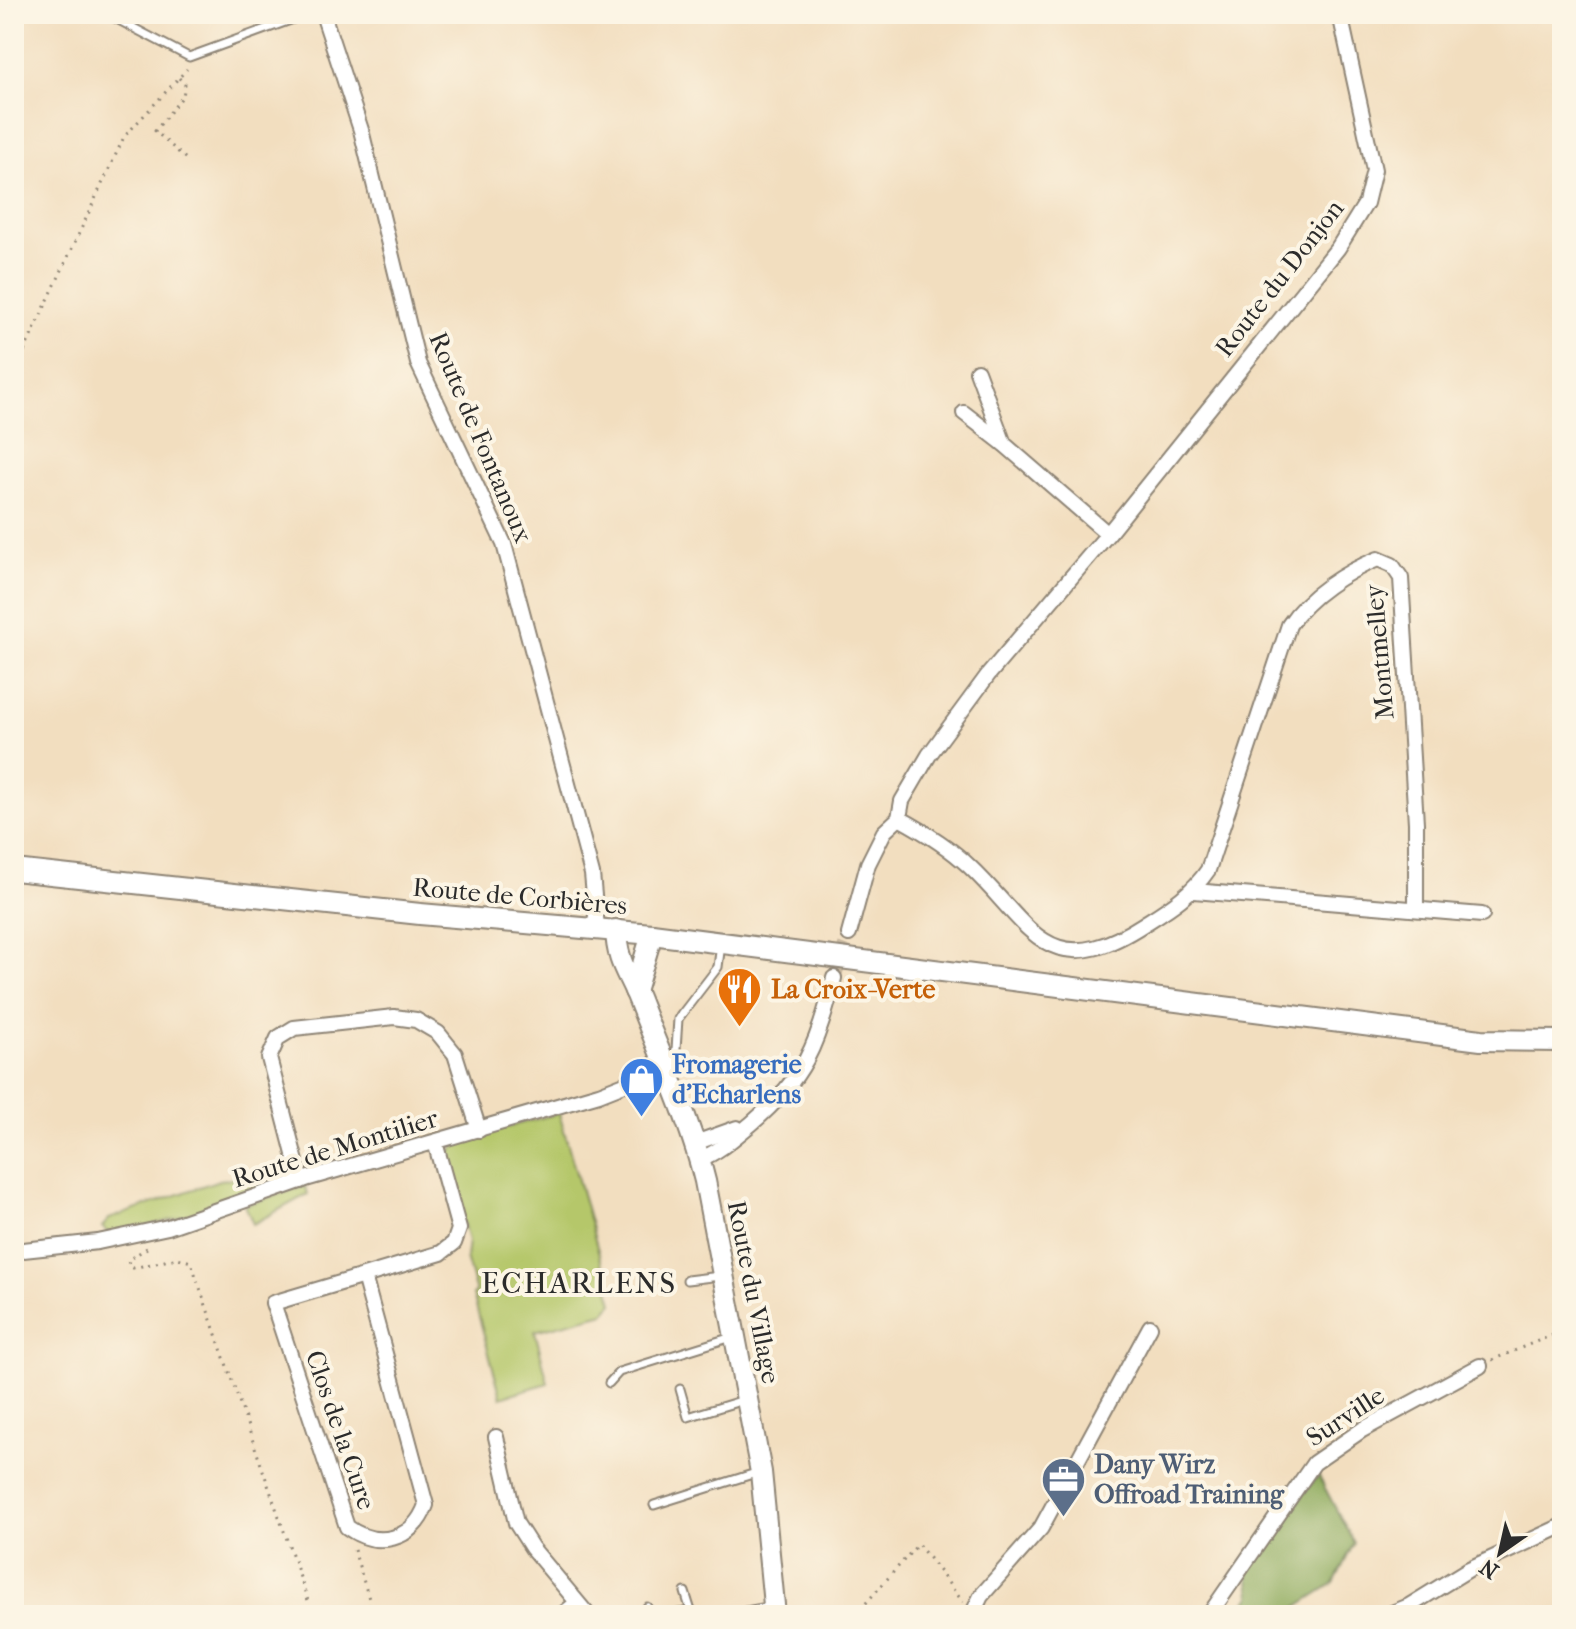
<svg xmlns="http://www.w3.org/2000/svg" width="1576" height="1629" font-family="'IM FELL French Canon',serif">
	<style>
		.green { fill: #b5c76b; stroke: #70794b; stroke-width: 2 }
		.forest { fill: #90ac5f; stroke: #5e6c45; stroke-width: 2 }
		.lines { fill: none; stroke-linecap: round; stroke-linejoin: round }
		.street-tunnel { stroke: #cabaa1; stroke-width: 14; stroke-dasharray: 14 7; stroke-linecap: butt }
		.lane-casing { stroke: #8e8475; stroke-width: 11 }
		.street-casing { stroke: #8e8475; stroke-width: 18 }
		.secondary-casing { stroke: #8e8475; stroke-width: 24 }
		.path { stroke: #8e8475; stroke-width: 3; stroke-dasharray: 2 6; stroke-linecap: butt }
		.lane { stroke: #fff; stroke-width: 7 }
		.street { stroke: #fff; stroke-width: 14 }
		.secondary { stroke: #fff; stroke-width: 20 }
		.labels { text-anchor: middle; stroke-width: 8; stroke-linejoin: round; paint-order: stroke }
		.street-label { font-size: 26px; fill: #2b2b2b; stroke: #fcf5e5 }
		.food-label { font-size: 26px; font-weight: bold; fill: #c56008; stroke: #fcf5e5; text-anchor: start }
		.shop-label { font-size: 26px; font-weight: bold; fill: #366cbe; stroke: #fcf5e5; text-anchor: start }
		.service-label { font-size: 26px; font-weight: bold; fill: #4e5e75; stroke: #fcf5e5; text-anchor: start }
		.quarter-label { font-size: 30px; letter-spacing: 2px; fill: #2b2b2b; stroke: #fcf5e5 }
	</style>
	<rect width="100%" height="100%" fill="#fcf5e5"/>
	<filter id="ink" filterUnits="userSpaceOnUse"><feTurbulence type="fractalNoise" baseFrequency=".0125" numOctaves="2"/><feDisplacementMap in="SourceGraphic" scale="16" xChannelSelector="R" yChannelSelector="G"/><feConvolveMatrix kernelMatrix="1 2 1 2 8 2 1 2 1" color-interpolation-filters="sRGB"/></filter>
	<filter id="wash" filterUnits="userSpaceOnUse"><feTurbulence type="fractalNoise" baseFrequency=".006" numOctaves="4" result="noise"/><feDisplacementMap in="SourceGraphic" scale="32" xChannelSelector="R" yChannelSelector="G"/><feGaussianBlur stdDeviation="1.8" result="paint"/><feColorMatrix in="noise" values="0 0 0 0 0 0 0 0 0 0 0 0 0 0 0 0 0 1.4 0 .05"/><feComposite in="paint" operator="in"/></filter>
	<g filter="url(#wash)">
		<rect width="100%" height="100%" fill="#f2debf"/>
		<g class="green">
			<path d="M559,1113L613,1303L604,1313L535,1331L548,1383L501,1397L473,1295L476,1293L466,1258L468,1241L448,1166L452,1149L464,1139Z"/>
			<path d="M287,1151L291,1171C274,1197 145,1227 110,1235L102,1227L109,1219L219,1180L277,1174L285,1166Z"/>
			<path d="M305,1186L308,1194L253,1224L245,1205Z"/>
		</g>
		<path class="forest" d="M1318,1475L1354,1543L1334,1583L1284,1615H1236L1251,1596L1248,1571Z"/>
	</g>
	<g filter="url(#ink)">
		<g class="lines">
			<path class="street-tunnel" d="M834,978L849,934"/>
			<defs>
				<g id="lane">
					<path d="M107,14L189,57L307,14"/>
					<path d="M671,1066L675,1065L678,1019L718,967L721,944"/>
					<path d="M687,1280L720,1276"/>
					<path d="M609,1383L619,1372L732,1337"/>
					<path d="M680,1389L688,1417L747,1399"/>
					<path d="M654,1505L759,1472"/>
					<path d="M685,1592L691,1611"/>
					<path d="M647,1607L651,1615"/>
					<path d="M556,1615L575,1600"/>
					<path d="M668,1615L691,1611L698,1615"/>
					<path d="M725,1615L773,1606"/>
				</g>
				<g id="street">
					<path d="M323,14L361,130L418,363L504,544L592,874L597,928"/>
					<path d="M977,371L1004,444L1108,534"/>
					<path d="M964,413L1004,444"/>
					<path d="M899,818C923,831 949,847 969,866C1031,924 1047,987 1144,924C1169,908 1191,895 1208,870L1289,625C1308,596 1345,572 1378,559L1392,565L1401,578L1416,823V907"/>
					<path d="M1194,891L1482,915"/>
					<path d="M849,934L868,864L884,832L899,818L902,801L929,755L988,675L1108,534L1338,248L1366,203L1374,170L1340,14"/>
					<path d="M695,1143L737,1128"/>
					<path d="M700,1159C719,1152 735,1137 751,1124C804,1079 818,1045 834,978"/>
					<path d="M301,1181L269,1058L278,1038L294,1028L394,1017L416,1020L438,1033L455,1054L479,1130"/>
					<path d="M14,1251L98,1242L168,1227L309,1178L599,1094L665,1068"/>
					<path d="M364,1276L426,1505C413,1541 377,1549 347,1527L273,1303L441,1253L454,1243L459,1229L435,1142"/>
					<path d="M496,1437L516,1523L532,1548L588,1615"/>
					<path d="M972,1615L981,1596L1041,1528L1150,1327"/>
					<path d="M1209,1615L1314,1463L1362,1430L1480,1366"/>
					<path d="M1387,1615L1409,1606L1469,1569L1562,1526"/>
				</g>
				<g id="secondary">
					<path d="M14,870L420,914L652,934L1481,1040L1562,1041"/>
					<path d="M616,930C617,963 628,972 639,1000C662,1060 690,1119 705,1181L761,1472L775,1615"/>
					<path d="M635,991L652,934"/>
				</g>
			</defs>
			<use href="#lane" class="lane-casing"/>
			<use href="#street" class="street-casing"/>
			<use href="#secondary" class="secondary-casing"/>
			<g class="path">
				<path d="M179,78L185,84L183,96L155,131L186,159"/>
				<path d="M14,373L124,137L187,69"/>
				<path d="M147,1248L128,1260L129,1265L133,1268L178,1258L191,1262L313,1615"/>
				<path d="M1492,1360L1562,1331"/>
				<path d="M354,1550L374,1615"/>
				<path d="M342,1615H357"/>
				<path d="M846,1615L859,1611L918,1544L963,1602"/>
			</g>
			<use href="#lane" class="lane"/>
			<use href="#street" class="street"/>
			<use href="#secondary" class="secondary"/>
		</g>
	</g>
	<defs>
		<symbol id="restaurant-pin" viewBox="-11 -11 22 30"><path d="M0 17L-7.5 6A9.5 9.5 0 1 1 7.5 6Z" fill="#e8710a" stroke="#fcf5e5"/><path d="M-5-6h1v4h1v-4h1v4h1v-4h1v5L-1.5 .5V6h-2V.5L-5-1ZM5-6V6H3V1.5H1.5Q1.5-4 5-6Z" fill="#fff"/></symbol>
		<symbol id="shop-pin" viewBox="-11 -11 22 30"><path d="M0 17L-7.5 6A9.5 9.5 0 1 1 7.5 6Z" fill="#3f7fe0" stroke="#fcf5e5"/><path d="M-5-2.5h2.3a2.7 3.5 0 0 1 5.4 0H5L5.5 6h-11ZM-1.5-2.5h3a1.5 2.3 0 0 0-3 0Z" fill="#fff"/></symbol>
		<symbol id="office-pin" viewBox="-11 -11 22 30"><path d="M0 17L-7.5 6A9.5 9.5 0 1 1 7.5 6Z" fill="#5c6f8a" stroke="#fcf5e5"/><path d="M-6-3h4V-5.5h4V-3h4V5H-6ZM-1-4.5V-3h2v-1.5ZM-6 0V1H6V0Z" fill="#fff"/></symbol>
	</defs>
	<g fill-rule="evenodd">
		<use href="#restaurant-pin" x="714" y="964" width="51" height="69"/>
		<use href="#shop-pin" x="616" y="1054" width="51" height="69"/>
		<use href="#office-pin" x="1038" y="1454" width="51" height="69"/>
	</g>
	<g class="labels">
		<g class="street-label">
			<text transform="translate(1279 278) rotate(-52)" y="9">Route du Donjon</text>
			<text transform="translate(481 437) rotate(67)" y="9">Route de Fontanoux</text>
			<text transform="translate(1379 652) rotate(-95)" y="9">Montmelley</text>
			<text transform="translate(520 896) rotate(5)" y="9">Route de Corbières</text>
			<text transform="translate(335 1148) rotate(-17)" y="9">Route de Montilier</text>
			<text transform="translate(754 1292) rotate(79)" y="9">Route du Village</text>
			<text transform="translate(1345 1416) rotate(-33)" y="9">Surville</text>
			<text transform="translate(341 1430) rotate(71)" y="9">Clos de la Cure</text>
		</g>
		<g class="food-label">
			<text x="771" y="998">La Croix-Verte</text>
		</g>
		<g class="shop-label">
			<text x="672" y="1073">Fromagerie<tspan x="672" dy="30">d'Echarlens</tspan></text>
		</g>
		<g class="service-label">
			<text x="1094" y="1473">Dany Wirz<tspan x="1094" dy="30">Offroad Training</tspan></text>
		</g>
		<g class="quarter-label">
			<text x="579" y="1293">ECHARLENS</text>
		</g>
	</g>
	<rect width="1576" height="1629" fill="none" stroke="#fcf5e5" stroke-width="48"/>
	<g transform="translate(1500 1553) rotate(214)" stroke="#fcf5e5" stroke-width="6" paint-order="stroke">
	<path d="M0-6L14 30L0 20L-14 30Z" fill="#2b2b2b"/>
	<text y="-12" font-size="22" font-weight="bold" text-anchor="middle" fill="#2b2b2b">N</text>
	</g>
</svg>
